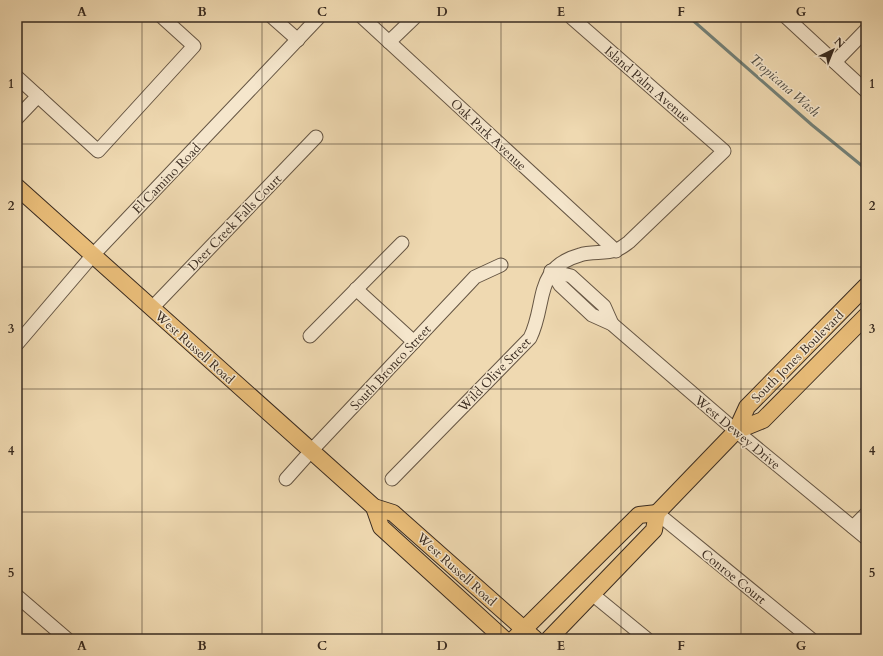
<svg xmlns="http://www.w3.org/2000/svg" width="883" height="656" font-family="Cardo,serif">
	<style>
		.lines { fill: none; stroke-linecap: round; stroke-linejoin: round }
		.stream { stroke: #738077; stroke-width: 3 }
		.minor-casing { stroke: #665644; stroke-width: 15 }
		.major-casing { stroke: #392b20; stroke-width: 18 }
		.minor { stroke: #f5e6cc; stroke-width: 13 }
		.major { stroke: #e8bc78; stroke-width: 16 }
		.grid { fill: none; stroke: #392b20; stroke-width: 1; stroke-opacity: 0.55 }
		.labels { text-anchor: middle; stroke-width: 3; stroke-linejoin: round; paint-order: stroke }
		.street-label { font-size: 13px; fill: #392b20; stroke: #f5e6cc }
		.water-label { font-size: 14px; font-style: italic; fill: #514e44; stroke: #f5e6cc }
		.neatline { fill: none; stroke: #392b20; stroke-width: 1.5 }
		.grid-label { font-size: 13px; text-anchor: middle; font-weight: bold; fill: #392b20 }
	</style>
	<rect width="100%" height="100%" fill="#efd9b1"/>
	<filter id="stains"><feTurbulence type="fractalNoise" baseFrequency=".005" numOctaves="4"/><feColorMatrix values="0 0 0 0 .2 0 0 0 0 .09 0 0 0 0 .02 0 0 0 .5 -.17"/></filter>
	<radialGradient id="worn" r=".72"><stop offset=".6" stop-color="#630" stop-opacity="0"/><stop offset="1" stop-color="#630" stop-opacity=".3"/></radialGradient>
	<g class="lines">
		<path class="stream" d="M689,17L812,125L866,169"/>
		<defs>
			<g id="minor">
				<path d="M272,17L298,40"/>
				<path d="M362,17L616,251"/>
				<path d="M786,17L866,91"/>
				<path d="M389,42L415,17"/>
				<path d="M835,62L866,30"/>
				<path d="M17,77L98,151L194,46L162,17"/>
				<path d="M17,118L38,96"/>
				<path d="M551,271L560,285L592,315L612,324L736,431L866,538"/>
				<path d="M551,271L571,276L604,306L612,324"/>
				<path d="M356,289L414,342"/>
				<path d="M152,308L316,137"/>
				<path d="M310,336L402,243"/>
				<path d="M17,344L93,255L319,17"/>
				<path d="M286,479L311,451L475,277L501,265"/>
				<path d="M392,479L530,338C547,304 533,268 580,255C591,251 605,254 616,250C620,249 625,245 629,242L724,151L571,17"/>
				<path d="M657,513L811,639"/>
				<path d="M853,527L866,514"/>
				<path d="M592,594L647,639"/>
				<path d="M17,596L67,639"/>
			</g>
			<g id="major">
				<path d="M17,187L374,507L393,513L535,639"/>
				<path d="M736,431L763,420L866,316"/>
				<path d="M374,507L381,527L504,639"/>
				<path d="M514,639L639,515L657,513"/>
				<path d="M549,639L654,530L657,513L736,431L747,407L866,286"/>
			</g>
		</defs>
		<use href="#minor" class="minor-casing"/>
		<use href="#major" class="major-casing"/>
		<use href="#minor" class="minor"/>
		<use href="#major" class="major"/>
	</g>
	<path class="grid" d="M142,17V639M262,17V639M382,17V639M501,17V639M621,17V639M741,17V639M17,144H866M17,267H866M17,389H866M17,512H866"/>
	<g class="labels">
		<g class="street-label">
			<text transform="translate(648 84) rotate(41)" y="5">Island Palm Avenue</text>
			<text transform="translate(489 134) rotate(43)" y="5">Oak Park Avenue</text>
			<text transform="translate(166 178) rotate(-46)" y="5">El Camino Road</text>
			<text transform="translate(234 222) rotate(-46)" y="5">Deer Creek Falls Court</text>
			<text transform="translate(195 347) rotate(42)" y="5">West Russell Road</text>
			<text transform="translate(797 356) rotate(-45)" y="5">South Jones Boulevard</text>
			<text transform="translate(390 367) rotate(-47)" y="5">South Bronco Street</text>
			<text transform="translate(494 374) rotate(-46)" y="5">Wild Olive Street</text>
			<text transform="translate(738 432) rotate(40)" y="5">West Dewey Drive</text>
			<text transform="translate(457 569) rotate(42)" y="5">West Russell Road</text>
			<text transform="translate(734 576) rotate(39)" y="5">Conroe Court</text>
		</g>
		<g class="water-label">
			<text transform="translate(785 85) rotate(41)" y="5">Tropicana Wash</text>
		</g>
	</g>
	<rect width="883" height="656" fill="none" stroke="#efd9b1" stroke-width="44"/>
	<g transform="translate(833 50) rotate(43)" stroke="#f5e6cc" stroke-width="3" paint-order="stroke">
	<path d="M0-3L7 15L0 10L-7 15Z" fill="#392b20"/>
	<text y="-6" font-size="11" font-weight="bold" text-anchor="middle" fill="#392b20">N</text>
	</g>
	<rect x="22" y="22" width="839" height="612" class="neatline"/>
	<g class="grid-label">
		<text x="82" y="16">A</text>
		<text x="202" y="16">B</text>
		<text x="322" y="16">C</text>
		<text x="442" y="16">D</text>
		<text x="561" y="16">E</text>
		<text x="681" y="16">F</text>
		<text x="801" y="16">G</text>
		<text x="11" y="88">1</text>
		<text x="872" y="88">1</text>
		<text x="11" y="210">2</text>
		<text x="872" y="210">2</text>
		<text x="11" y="333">3</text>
		<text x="872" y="333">3</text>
		<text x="11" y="455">4</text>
		<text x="872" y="455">4</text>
		<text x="11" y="577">5</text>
		<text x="872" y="577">5</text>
		<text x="82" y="650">A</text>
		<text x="202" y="650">B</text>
		<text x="322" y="650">C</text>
		<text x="442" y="650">D</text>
		<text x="561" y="650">E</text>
		<text x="681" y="650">F</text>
		<text x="801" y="650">G</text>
	</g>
	<rect width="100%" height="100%" filter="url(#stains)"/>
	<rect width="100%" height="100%" fill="url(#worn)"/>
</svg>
